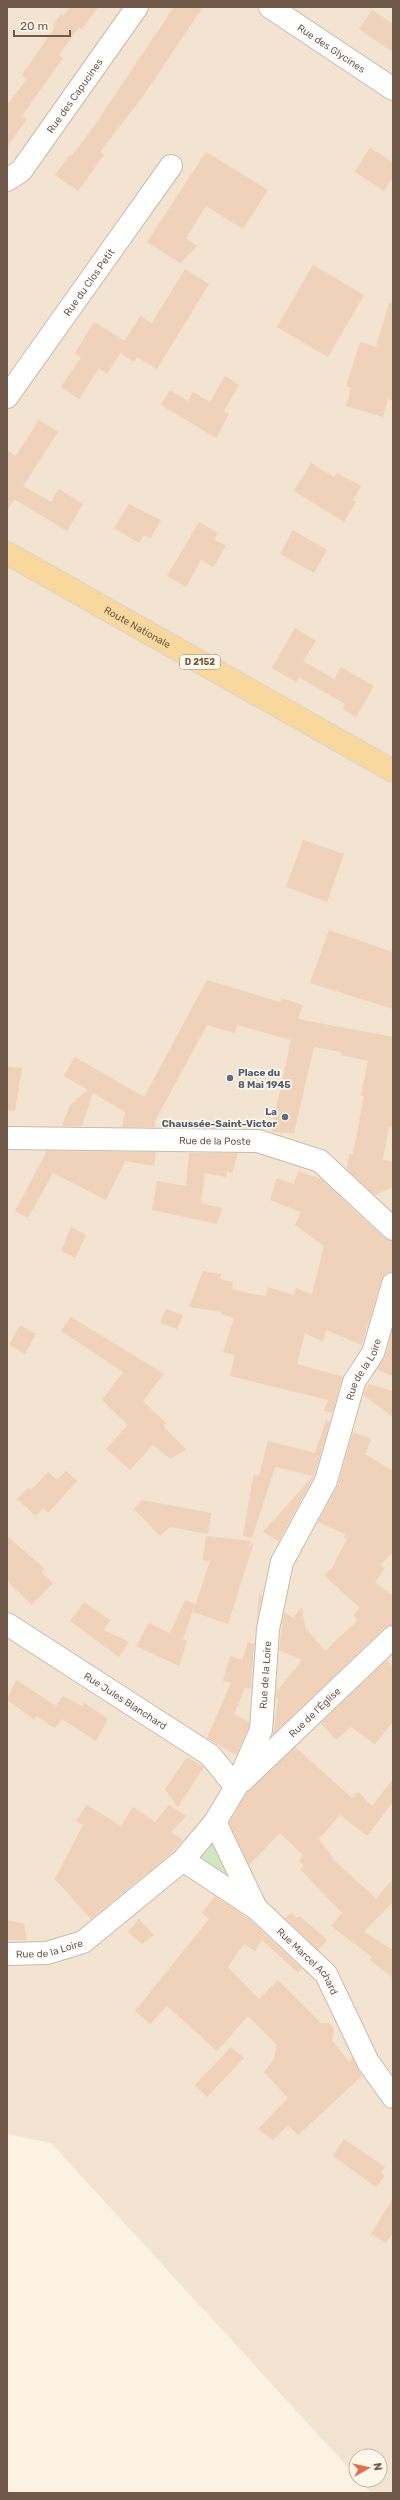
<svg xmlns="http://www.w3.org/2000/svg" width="400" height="2500" font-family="Rubik,sans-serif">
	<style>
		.residential { fill: #f2e4d1 }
		.green { fill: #d0e8c1 }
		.building { fill: #f0d1ba }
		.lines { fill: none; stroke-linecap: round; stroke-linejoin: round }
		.minor-casing { stroke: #cbbaa9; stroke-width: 24 }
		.major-casing { stroke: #dad4d0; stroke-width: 24 }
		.minor { stroke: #fff; stroke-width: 22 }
		.major { stroke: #f8d89c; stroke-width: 22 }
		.service-dot { fill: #5c6f8a; stroke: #fef6e8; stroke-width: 1.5 }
		.labels { text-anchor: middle; stroke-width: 3.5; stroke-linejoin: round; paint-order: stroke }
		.shield { fill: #fef6e8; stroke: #9b8879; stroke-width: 1 }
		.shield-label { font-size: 9px; font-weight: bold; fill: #715949 }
		.street-label { font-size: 10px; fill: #715949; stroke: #fef6e8 }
		.service-label { font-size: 10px; font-weight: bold; fill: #4e5e75; stroke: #fef6e8; text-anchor: start }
	</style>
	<rect width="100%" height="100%" fill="#fbf2e2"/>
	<path class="residential" d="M7,7H393V2493H371L359,2480H380V2456H356V2476L51,2143L7,2134Z"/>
	<path class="green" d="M216,1839L241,1893L197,1856Z"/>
	<g class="building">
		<path d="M70,7H98L82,29L79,27L59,55L63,58L22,116L26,120L7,147V105L27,79L22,75L55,27L53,25L61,14L64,16Z"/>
		<path d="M174,7H203L141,99L100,152L104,155L78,191L55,175L70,155L72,156L97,122Z"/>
		<path d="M372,10L393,24V52L359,29Z"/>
		<path d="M370,148L393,162V177L384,191L355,172Z"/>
		<path d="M206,152L268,190L243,229L206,206L186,238L197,246L180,263L147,242Z"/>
		<path d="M313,265L364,295L328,357L277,327Z"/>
		<path d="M185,269L209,284L157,369L137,357L134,362L120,353L107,374L99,368L79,399L61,387L81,357L75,353L94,322L125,341L140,316L152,323Z"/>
		<path d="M389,303L393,304V401L388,399L383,417L346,406L351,388L346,386L360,342L376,347Z"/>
		<path d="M225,376L239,385L224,411L229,414L216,438L161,405L170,390L188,401L193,392L210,402Z"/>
		<path d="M39,420L58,432L23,486L51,502L59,489L83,504L67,531L14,499L7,511V450L16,456Z"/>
		<path d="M311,463L334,477L337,473L361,486L353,500L356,502L344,522L294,491Z"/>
		<path d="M129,504L161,520L150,539L144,535L139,543L114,528Z"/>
		<path d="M199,522L218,533L214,539L226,546L213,567L201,560L186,587L167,576Z"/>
		<path d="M293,530L327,550L314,573L280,554Z"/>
		<path d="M295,628L316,641L303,661L334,679L341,667L374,686L356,717L343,709L345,704L299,677L296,682L272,668Z"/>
		<path d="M303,840L344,854L327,902L286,887Z"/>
		<path d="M329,930L393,952V1009L310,983Z"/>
		<path d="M207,980L280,1002L282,998L303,1005L298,1019L393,1037V1128L389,1127L383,1160L393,1161V1187L375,1195L347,1169L349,1154H353L364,1096L361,1095L368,1061L341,1055V1052L314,1047L294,1133L271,1132L291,1040L237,1025L235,1033L207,1025L155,1121V1127H122L125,1112L93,1093L82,1126H62L70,1105L88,1090L64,1076L75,1057L144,1097Z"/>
		<path d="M7,1067L22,1068L15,1111L7,1110Z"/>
		<path d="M47,1151L156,1152L154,1166L125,1161L106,1200L53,1173L28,1218L15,1211Z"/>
		<path d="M189,1153H238L232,1173L227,1171L226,1177L205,1173L201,1203L222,1208L217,1224L152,1210L157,1181L186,1186Z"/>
		<path d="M298,1171L321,1179L384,1238L393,1241V1272L385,1275L381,1281L362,1345L326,1330L323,1342L305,1333L297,1364L343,1377L332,1413L324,1411L328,1400L230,1376L235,1355L223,1352L234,1318L221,1314V1312L189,1307L203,1271L221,1274L220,1279L233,1282L232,1289L248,1293L266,1296L268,1287L294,1295L296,1288L312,1294L324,1246L295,1225L301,1212L270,1200L277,1178L294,1184Z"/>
		<path d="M71,1227L86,1235L75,1258L61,1251Z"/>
		<path d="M166,1309L183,1315L177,1329L160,1323Z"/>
		<path d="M71,1317L164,1374L143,1401L166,1423L163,1426L186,1449L171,1459L153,1445L130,1470L106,1449L128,1425L102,1400L123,1372L61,1331Z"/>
		<path d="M20,1325L36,1334L25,1354L9,1345Z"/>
		<path d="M393,1329V1377L377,1369L385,1357Z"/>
		<path d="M368,1384L393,1391V1417L363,1395Z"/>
		<path d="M326,1420L330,1422L314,1476L279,1541L263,1532L313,1476L275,1467L252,1538L243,1536L252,1482L254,1475L259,1476L268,1441L315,1453Z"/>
		<path d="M353,1432L371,1439L365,1454L393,1471V1552L380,1565L385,1568L375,1582L393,1596V1625L384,1628L273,1735L278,1699L276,1698V1688L278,1690L302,1660L279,1650L284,1612L293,1618L302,1607L305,1627L325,1651L358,1620L353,1615L360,1608L324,1575L332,1568L347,1539L344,1537L345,1534L318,1522L338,1485Z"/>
		<path d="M66,1471L77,1481L48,1513L43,1508L36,1516L17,1499L28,1488L31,1490L48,1472L57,1480Z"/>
		<path d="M142,1500L211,1513L208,1534L170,1527L160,1536L134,1509Z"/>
		<path d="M7,1536L45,1569L41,1572L53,1583L32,1605L7,1581Z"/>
		<path d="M206,1536L251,1541L248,1548L254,1542L228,1624L193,1612L210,1561L203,1560Z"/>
		<path d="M259,1593L262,1596L256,1625Z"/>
		<path d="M185,1600L195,1604L183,1639L187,1641L179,1666L136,1646L149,1623L170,1633Z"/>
		<path d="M84,1602L110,1620L104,1630L129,1642L119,1657L70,1621Z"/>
		<path d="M248,1642L254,1644L251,1689L245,1688L234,1714L249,1722V1727L236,1755L207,1738L231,1683L223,1681L230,1656L242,1660Z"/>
		<path d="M387,1660L393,1667V1722L375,1744L351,1727L336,1740L321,1723Z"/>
		<path d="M16,1680L56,1706L63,1696L82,1706L84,1703L108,1719L96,1741L62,1719L55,1728L36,1716L34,1719L7,1700Z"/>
		<path d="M295,1747L352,1798L358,1792L372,1806L393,1779V1802L367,1836L340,1815L319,1839L333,1858L332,1859L376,1898L393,1879V1902L364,1932L393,1950V1978L370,1960L372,1957L331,1926L342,1913L300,1869L304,1866L299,1861L303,1855L280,1833L249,1865L229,1823L246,1794Z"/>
		<path d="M187,1757L204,1767L178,1807L165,1789Z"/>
		<path d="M87,1805L121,1826L133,1807L155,1822L169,1805L186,1816L171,1832L183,1840L167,1857L91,1919L55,1879L83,1825L76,1821Z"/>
		<path d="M215,1896L249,1919L302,1969L298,1973L262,1940L255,1951L244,1944L228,1967L259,1999L278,1980L321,2023H329L334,2028L332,2040L349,2062L352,2058L362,2076L298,2135L288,2125L273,2140L258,2129L288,2098L264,2072L274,2059L277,2045L248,2016L217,2051L167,2006L150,2024L135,2011L209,1919L202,1913Z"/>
		<path d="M292,1913L297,1918L300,1916L327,1940L318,1950L285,1918Z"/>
		<path d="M139,1919L154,1935L142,1944L128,1932Z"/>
		<path d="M7,1920L24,1924L27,1940H7Z"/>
		<path d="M231,2047L244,2058L207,2097L195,2085Z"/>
		<path d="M344,2139L385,2167L381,2172L385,2176L376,2187L333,2156Z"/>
		<path d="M393,2198V2233L386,2243L371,2234Z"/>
	</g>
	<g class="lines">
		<defs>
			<g id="minor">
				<path id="s1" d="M270,7L393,89"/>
				<path id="s2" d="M7,180L21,171L137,7"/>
				<path id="s3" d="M7,397L171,166"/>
				<path id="s4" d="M7,1138L258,1141L320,1161L393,1229"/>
				<path id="s5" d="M7,1624L210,1755L236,1787"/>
				<path id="s6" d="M242,1781L393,1637"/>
				<path d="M215,1822L256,1908"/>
				<path id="s7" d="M183,1860L257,1909L326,1974L368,2062L393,2097"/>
				<path id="s8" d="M7,1954L47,1953L83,1942L183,1860L215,1822L236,1787L261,1730L268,1629L282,1562L326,1481L354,1382L373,1353L393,1284"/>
			</g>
			<g id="major">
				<path id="s9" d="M7,553L393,771"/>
			</g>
		</defs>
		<use href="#minor" class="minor-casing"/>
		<use href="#major" class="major-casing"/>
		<use href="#minor" class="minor"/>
		<use href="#major" class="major"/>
	</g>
	<g class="service-dot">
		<circle cx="230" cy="1078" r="4"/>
		<circle cx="285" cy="1117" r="4"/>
	</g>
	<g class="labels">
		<rect class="shield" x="180" y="655" width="40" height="14" rx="3"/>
		<g class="shield-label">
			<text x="200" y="665">D 2152</text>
		</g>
		<g class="street-label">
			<text dy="4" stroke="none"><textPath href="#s1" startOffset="74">Rue des Glycines</textPath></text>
			<text dy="4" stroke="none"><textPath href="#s2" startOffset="109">Rue des Capucines</textPath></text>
			<text dy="4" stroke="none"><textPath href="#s3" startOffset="141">Rue du Clos Petit</textPath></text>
			<text dy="4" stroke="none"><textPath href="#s9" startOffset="150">Route Nationale</textPath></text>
			<text dy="4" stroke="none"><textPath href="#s4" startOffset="208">Rue de la Poste</textPath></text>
			<text dy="4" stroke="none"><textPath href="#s8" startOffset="740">Rue de la Loire</textPath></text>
			<text dy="4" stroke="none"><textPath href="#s8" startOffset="415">Rue de la Loire</textPath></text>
			<text dy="4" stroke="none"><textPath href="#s5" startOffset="141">Rue Jules Blanchard</textPath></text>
			<text dy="4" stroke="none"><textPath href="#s6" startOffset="100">Rue de l'Église</textPath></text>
			<text dy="4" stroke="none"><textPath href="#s8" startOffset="43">Rue de la Loire</textPath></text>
			<text dy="4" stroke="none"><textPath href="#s7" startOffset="162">Rue Marcel Achard</textPath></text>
		</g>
		<g class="service-label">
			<text x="238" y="1076">Place du<tspan x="238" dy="12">8 Mai 1945</tspan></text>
			<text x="277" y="1115" text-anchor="end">La<tspan x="277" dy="12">Chaussée-Saint-Victor</tspan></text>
		</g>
	</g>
	<rect width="400" height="2500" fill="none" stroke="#715949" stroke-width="16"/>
	<g transform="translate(368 2468) rotate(82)"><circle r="19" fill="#fef6e8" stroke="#c6b7a8"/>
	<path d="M0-3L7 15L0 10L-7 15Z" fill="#e1714b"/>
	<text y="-6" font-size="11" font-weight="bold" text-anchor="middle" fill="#715949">N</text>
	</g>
	<path d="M14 30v6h56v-6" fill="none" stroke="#715949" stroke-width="2"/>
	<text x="20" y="30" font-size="12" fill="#715949" stroke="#fef6e8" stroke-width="3" paint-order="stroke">20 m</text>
</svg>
